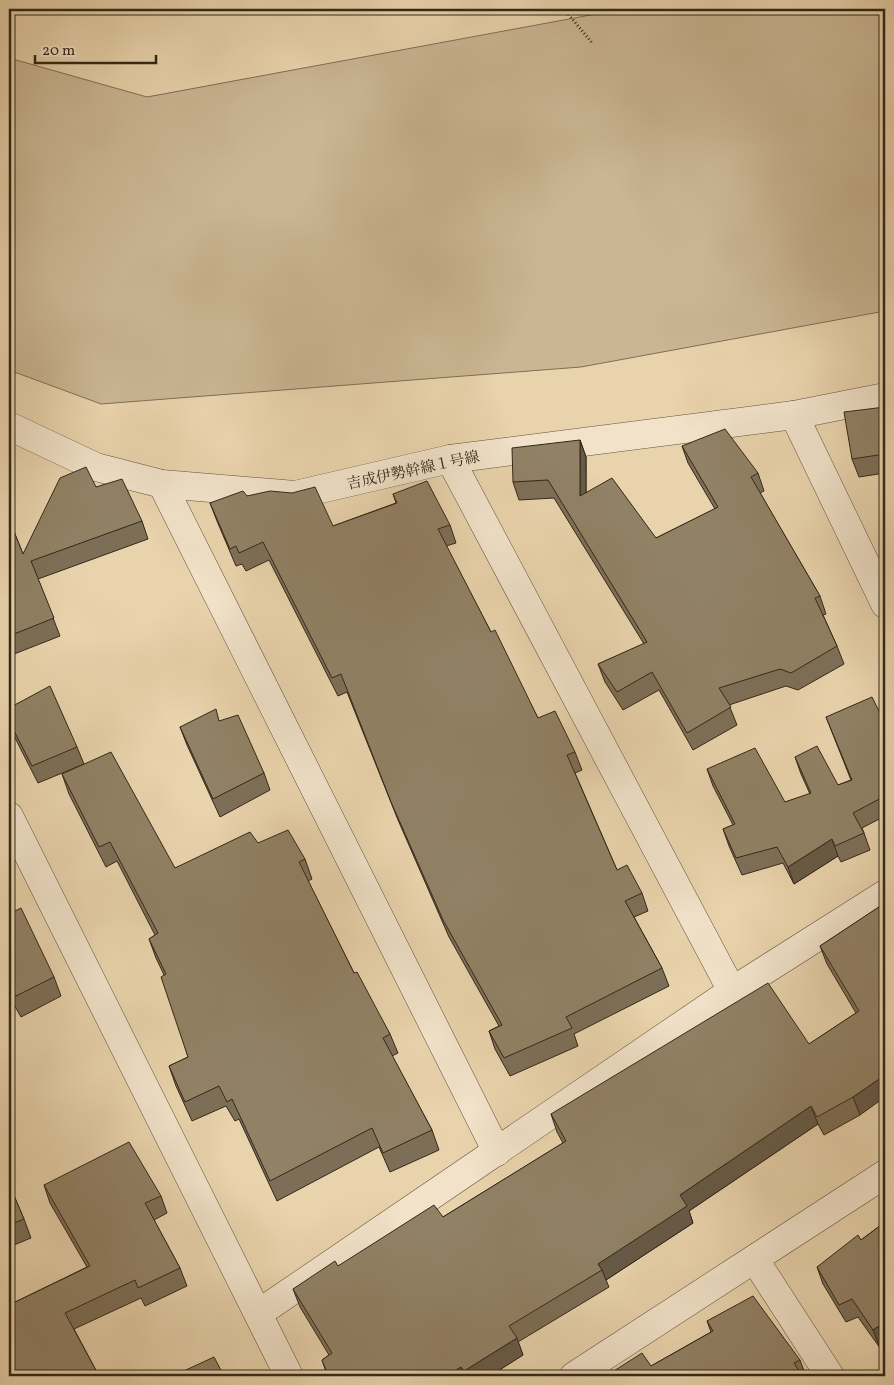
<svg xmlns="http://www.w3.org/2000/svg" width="894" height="1385" font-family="Vollkorn,'Noto Serif JP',serif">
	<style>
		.green { fill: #cab693; stroke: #7e6f56 }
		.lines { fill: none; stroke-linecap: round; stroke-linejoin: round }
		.minor-casing { stroke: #60533e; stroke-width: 29 }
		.tertiary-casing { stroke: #60533e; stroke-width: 29 }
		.path { stroke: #322819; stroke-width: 3; stroke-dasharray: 1 2.5; stroke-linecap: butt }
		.minor { stroke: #f1e2c9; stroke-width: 28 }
		.tertiary { stroke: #f1e2c9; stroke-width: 28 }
		.wall { fill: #7d6f57; stroke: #322819 }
		.shaded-wall { fill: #665a47; stroke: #322819 }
		.building { fill: #918165; stroke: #322819 }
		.labels { text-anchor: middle; stroke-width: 4.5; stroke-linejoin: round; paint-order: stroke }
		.street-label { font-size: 15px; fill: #322819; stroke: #f1e2c9 }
	</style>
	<rect width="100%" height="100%" fill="#e9d3ac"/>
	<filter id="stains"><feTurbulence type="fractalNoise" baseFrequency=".004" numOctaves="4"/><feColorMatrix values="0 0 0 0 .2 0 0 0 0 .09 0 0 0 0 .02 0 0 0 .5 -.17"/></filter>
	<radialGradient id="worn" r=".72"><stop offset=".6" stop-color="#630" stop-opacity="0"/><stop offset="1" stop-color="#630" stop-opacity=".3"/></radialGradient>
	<path class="green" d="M623,9H885V311L581,367L101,404L9,370V58L147,97Z"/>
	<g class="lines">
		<defs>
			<g id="minor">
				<path d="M794,415L885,604"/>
				<path d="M9,426L96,467L162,484L295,495L450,459L794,415L885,397"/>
				<path d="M450,459L732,991"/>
				<path d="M162,484L497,1152"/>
				<path d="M9,816L289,1376"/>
				<path d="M755,1260L830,1376"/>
				<path d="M259,1313L732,991L885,894"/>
			</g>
			<path id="tertiary" d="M574,1376L885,1174"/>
		</defs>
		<use href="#minor" class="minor-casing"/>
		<use href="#tertiary" class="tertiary-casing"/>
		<path class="path" d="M564,9L593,44"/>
		<use href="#minor" class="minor"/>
		<use href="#tertiary" class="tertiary"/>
	</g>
	<g class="wall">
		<path d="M885,407V473L859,477L852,459Z"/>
		<path d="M580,440L586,457V492L656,538L715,509L688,463L682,446L758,473L764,491L760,493L820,596L826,614L823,615L837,646L844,664L798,690L786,686L729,705L737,725L693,750L659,690L623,710L605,682L598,664L644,644L554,498L519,500L513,482Z"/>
		<path d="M96,487L142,521L148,539L38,579L60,636L9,656V519L23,554Z"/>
		<path d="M393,494L450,525L456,543L446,546L491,632L538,718L575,752L582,770L575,773L617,870L642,893L648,911L634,917L662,968L669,986L574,1034L578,1046L510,1076L495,1049L489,1031L499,1026L449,937L398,820L347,692L338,696L269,560L246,571L242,564L236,566L217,521L210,503L247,496L333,526L396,503Z"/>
		<path d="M9,708L77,747L84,764L38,783L10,728L9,725Z"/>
		<path d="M826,717L885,723V816L862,828L864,833L870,850L841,862L838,856L794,884L783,863L742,875L729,846L723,829L733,825L713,786L707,769L785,802L810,794L801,774L795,757L838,785L851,780Z"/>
		<path d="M220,721L264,773L270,790L220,817L187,745L180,727Z"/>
		<path d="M62,774L175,868L258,843L305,859L312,879L308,881L354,973L390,1034L398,1053L392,1056L432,1130L439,1150L390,1172L379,1147L277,1201L239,1119L235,1121L226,1106L192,1121L176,1086L169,1066L188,1057L164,975L156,958L149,939L155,935L117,861L106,867L69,794Z"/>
		<path d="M885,903L860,1115L824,1135L818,1124L689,1211L693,1223L606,1280L609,1287L518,1342L523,1355L490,1376H325L327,1375L322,1360L329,1355L300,1307L293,1289L338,1266L443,1217L563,1143L557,1132L551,1114L809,1044L856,1013L827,964L820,946Z"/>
		<path d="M9,914L54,977L61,996L21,1017L9,996Z"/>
		<path d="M9,1184L24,1219L31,1238L9,1247Z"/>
		<path d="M44,1185L161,1196L167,1213L154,1220L180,1268L187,1286L145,1306L141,1298L74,1329L99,1376H9V1305L87,1267L50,1203Z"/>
		<path d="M885,1222V1344L880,1348L858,1317L846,1322L823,1284L817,1267L861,1240Z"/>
		<path d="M707,1321L800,1360L806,1376H606L651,1366L711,1332Z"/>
	</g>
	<g class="shaded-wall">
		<path d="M580,440L586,457V514L580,496Z"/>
		<path d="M832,839L838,856L794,884L788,867Z"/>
		<path d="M885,1075V1097L860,1115L853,1097Z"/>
		<path d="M811,1106L818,1124L689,1211L693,1223L606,1280L602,1270L598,1264L680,1195Z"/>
		<path d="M885,1322V1344L880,1348L873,1330Z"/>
		<path d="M517,1338L523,1355L490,1376H466L464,1371Z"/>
		<path d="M461,1367L465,1376H446Z"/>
	</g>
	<g class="building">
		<path d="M885,407V454L852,459L844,412Z"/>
		<path d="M725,429L758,473L751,477L820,596L815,598L837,646L791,673L780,669L719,688L731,707L687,733L652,672L617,692L598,664L647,642L548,480L513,482L512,448L580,440V496L612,478L656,538L718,507L682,446Z"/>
		<path d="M86,467L96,487L122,479L142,521L31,561L54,618L9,636V519L23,554L60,478Z"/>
		<path d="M427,481L450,525L438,529L491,632L495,630L538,718L555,711L575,752L567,755L617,870L627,865L642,893L625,901L662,968L566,1017L572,1028L504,1058L489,1031L502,1025L443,920L391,802L341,674L332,678L263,542L239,553L236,546L230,549L210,503L243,491L247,496L270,491L292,493L315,487L333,526L397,503L393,494Z"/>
		<path d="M50,686L77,747L32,766L9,721V708Z"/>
		<path d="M872,697L885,723V796L853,813L864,833L835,846L832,839L788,867L777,847L736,858L723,829L735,824L707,769L755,748L785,802L811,793L795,757L817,746L838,785L852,780L826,717Z"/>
		<path d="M216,709L219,721L238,715L264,773L213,799L180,727Z"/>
		<path d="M111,752L175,868L250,832L258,843L288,830L305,859L299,862L354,973L357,972L390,1034L383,1038L432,1130L383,1153L372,1128L270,1181L232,1099L227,1102L219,1086L185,1102L169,1066L188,1057L161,977L166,974L149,939L158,933L110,842L99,847L62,774Z"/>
		<path d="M885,903V1075L853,1097L817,1117L811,1106L680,1195L687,1206L598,1264L602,1270L509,1326L517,1338L464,1371L461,1367L446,1376H325L328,1375L322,1360L332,1353L293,1289L335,1261L338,1266L434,1205L443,1217L566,1141L551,1114L768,983L809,1044L859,1011L820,946Z"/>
		<path d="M21,908L54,977L14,997L9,989V914Z"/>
		<path d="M129,1142L161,1196L145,1203L180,1268L138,1288L135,1280L65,1313L99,1376H11L9,1371V1305L90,1266L44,1185Z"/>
		<path d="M9,1184L24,1219L9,1225Z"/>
		<path d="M885,1222V1322L873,1330L852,1299L839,1305L817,1267L858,1235L861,1240Z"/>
		<path d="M753,1296L800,1360L794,1363L802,1376H606L642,1353L651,1366L713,1331L707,1321Z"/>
		<path d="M214,1357L224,1376H173Z"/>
	</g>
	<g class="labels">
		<g class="street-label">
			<text transform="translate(413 470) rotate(-12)" y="5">吉成伊勢幹線１号線</text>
		</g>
	</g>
	<rect width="894" height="1385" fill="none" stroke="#e9d3ac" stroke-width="30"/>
	<rect x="10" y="10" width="874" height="1365" fill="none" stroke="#322819" stroke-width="2.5"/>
	<rect x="15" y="15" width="864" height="1355" fill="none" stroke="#322819"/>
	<path d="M35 55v8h121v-8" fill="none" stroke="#322819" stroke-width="2.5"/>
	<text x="42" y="55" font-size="15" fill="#322819" stroke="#f1e2c9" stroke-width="4" paint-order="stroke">20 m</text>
	<rect width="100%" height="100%" filter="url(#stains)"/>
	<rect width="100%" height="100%" fill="url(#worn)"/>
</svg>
